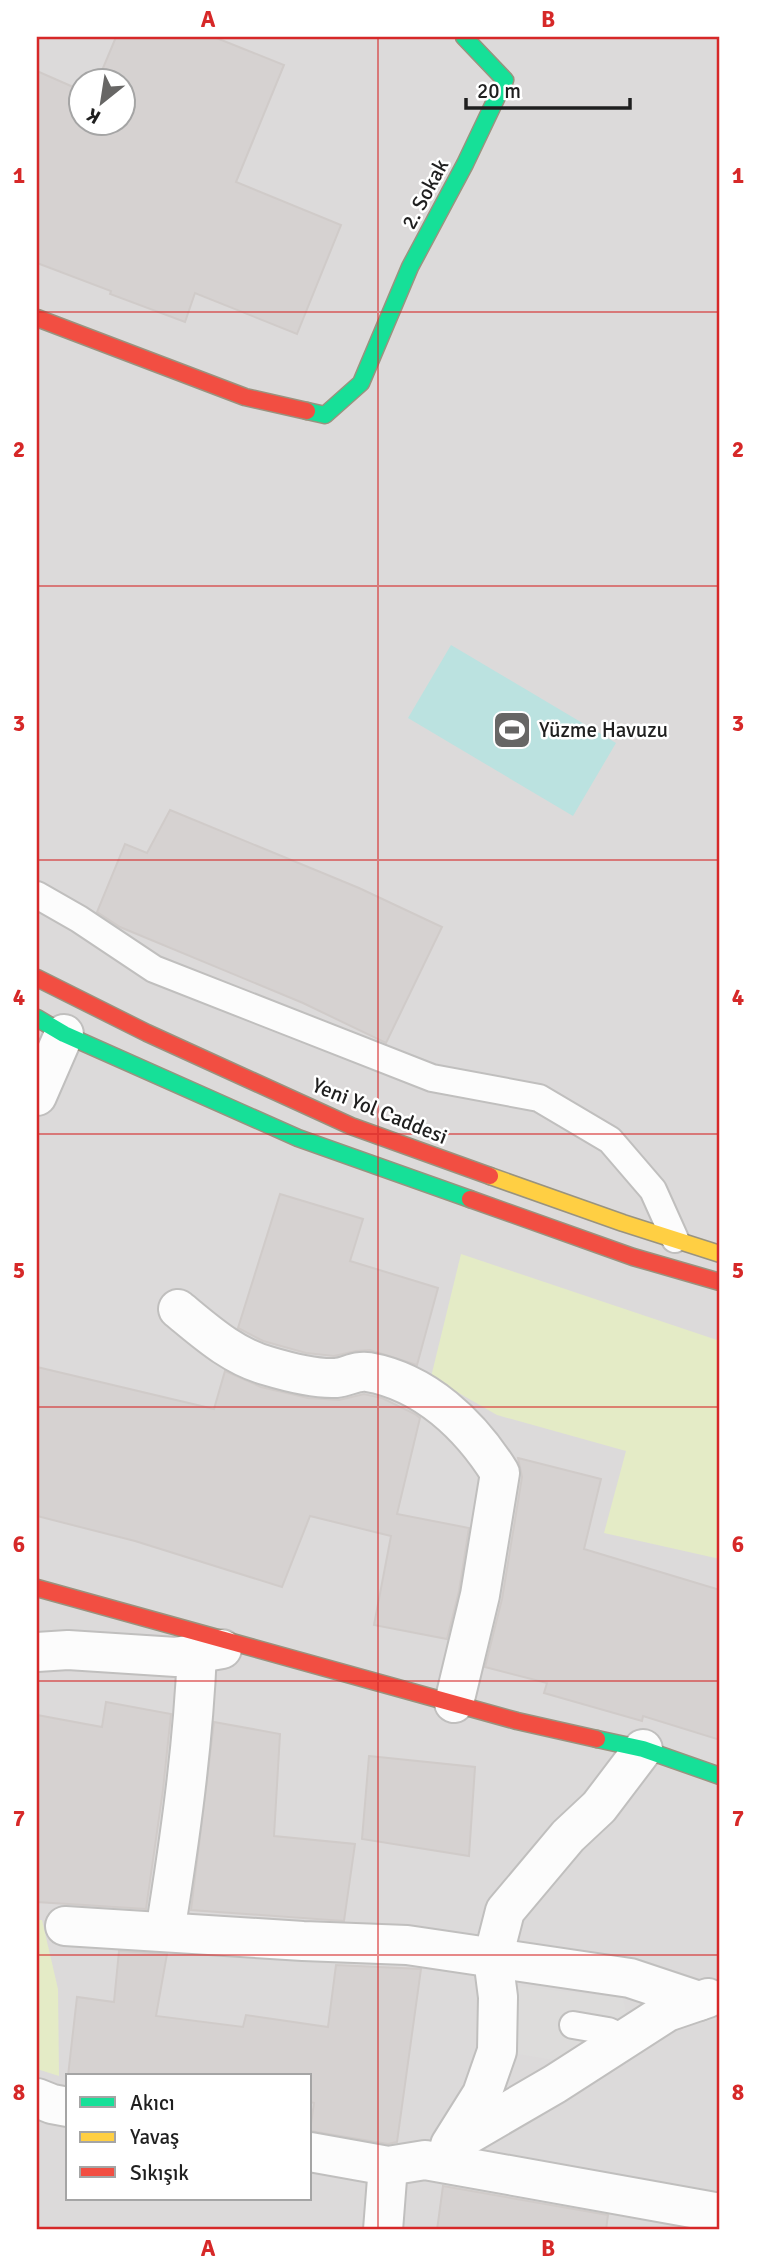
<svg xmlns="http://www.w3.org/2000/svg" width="757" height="2267" font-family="Signika,sans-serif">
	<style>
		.residential { fill: #dcdada; fill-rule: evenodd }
		.grass { fill: #e4ebc6 }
		.parking { fill: #dddcdb }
		.water { fill: #bbe2e0 }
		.building { fill: #d6d2d1; stroke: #d0cbc9; stroke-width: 2 }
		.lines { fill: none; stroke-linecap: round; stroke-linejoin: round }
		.lane-casing { stroke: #c0bfbe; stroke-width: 30 }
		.street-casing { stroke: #c0bfbe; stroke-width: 42 }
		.fast-casing { stroke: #99937f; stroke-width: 19 }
		.slow-casing { stroke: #99937f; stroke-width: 19 }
		.jam-casing { stroke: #99937f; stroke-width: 19 }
		.lane { stroke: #fcfcfc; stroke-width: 26 }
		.street { stroke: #fcfcfc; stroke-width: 38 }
		.fast { stroke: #16e098; stroke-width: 16 }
		.slow { stroke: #ffcf43; stroke-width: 16 }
		.jam { stroke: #f24e42; stroke-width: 16 }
		.grid { fill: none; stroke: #d62828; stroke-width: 2; stroke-opacity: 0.55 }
		.labels { text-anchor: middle; stroke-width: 5; stroke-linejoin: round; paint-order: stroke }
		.street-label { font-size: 21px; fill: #1f1f1f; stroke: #fff }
		.poi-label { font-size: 21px; fill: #1f1f1f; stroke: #fff; text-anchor: start }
		.neatline { fill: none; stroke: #d62828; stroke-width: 2.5 }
		.grid-label { font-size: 23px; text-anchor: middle; font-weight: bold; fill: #d62828 }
	</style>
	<rect width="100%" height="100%" fill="#edeae8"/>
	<path class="residential" d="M37,37H720V2230H37ZM80,80H122V122H80ZM68,2076H310V2199H68Z"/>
	<g class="grass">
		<path d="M461,1254L720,1341V1559L604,1533L626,1451L497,1415L431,1377Z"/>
		<path d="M37,1920H42L58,1989L59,2076L37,2069Z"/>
	</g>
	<path class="parking" d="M508,1985L623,1998L627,2017L565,2062L505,2052Z"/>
	<path class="water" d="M451,645L616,743L573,816L408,718Z"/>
	<g class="building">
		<path d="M116,37H214L284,65L236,182L341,225L297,334L195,293L185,322L110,294L111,291L37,263V71L80,90V122H122V80H98Z"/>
		<path d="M170,810L359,888L442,927L386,1043L303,1003L120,927L97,912L125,844L147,853Z"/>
		<path d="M280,1194L363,1219L350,1261L438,1288L417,1365L370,1350L356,1351L334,1356L306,1353L263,1341L238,1328Z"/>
		<path d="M37,1367L214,1409L225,1371L261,1387L308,1398L339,1400L364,1394L382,1398L415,1414L420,1418L397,1514L469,1528L459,1591L447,1639L374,1625L391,1536L310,1516L282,1587L135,1541L37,1516Z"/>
		<path d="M518,1458L601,1479L584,1549L720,1590V1740L643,1716L642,1721L544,1693L547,1683L485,1667L502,1599L522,1477Z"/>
		<path d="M106,1702L171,1714L163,1790L146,1909L37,1902V1715L102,1727Z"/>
		<path d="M214,1722L280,1734L274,1836L355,1844L344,1921L191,1910Z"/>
		<path d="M369,1756L475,1767L469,1856L362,1839Z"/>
		<path d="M119,1951L167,1954L156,2016L243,2027L246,2015L328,2027L336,1965L421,1969L397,2142L388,2144L310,2131L314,2103L310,2102V2076H68L77,1997L114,2002Z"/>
		<path d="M443,2186L608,2215L606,2230H437Z"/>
	</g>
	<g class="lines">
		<defs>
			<g id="lane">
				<path d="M37,895L79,919L154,969L432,1078L539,1098L610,1140L653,1190L675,1239"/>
				<path d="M573,2025L608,2031L626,2039"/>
			</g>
			<g id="street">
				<path d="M37,1096L64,1034"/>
				<path d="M178,1309C206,1332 232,1356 268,1366C288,1372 315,1379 336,1378C347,1377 357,1370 368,1372C425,1382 470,1425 500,1473L480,1595L454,1703"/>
				<path d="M37,1652L68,1650L176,1657L222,1649"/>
				<path d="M65,1926L303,1941L407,1945L630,1978L699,2001"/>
				<path d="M165,1932C180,1839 193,1747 197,1653"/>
				<path d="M37,2098L52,2104L68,2107"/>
				<path d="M457,2141L555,2084L667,2012L708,1998"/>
				<path d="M450,2145L482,2094L497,2051L498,1997L493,1958L505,1911L568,1836L599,1807L643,1749"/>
				<path d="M310,2152L388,2166L425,2160L720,2213"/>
				<path d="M383,2230L388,2166"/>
			</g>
			<g id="fast">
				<path d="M307,411L325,415L361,383L410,267L465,164L505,80L464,37"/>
				<path d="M37,1018L64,1034L298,1138L470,1199"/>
				<path d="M597,1739L643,1749L720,1776"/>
			</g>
			<path id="slow" d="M490,1176L623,1223L720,1254"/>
			<g id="jam">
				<path d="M37,318L245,397L307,411"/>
				<path d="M37,978L147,1033L351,1126L490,1176"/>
				<path d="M470,1199L633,1257L720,1282"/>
				<path d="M37,1588L517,1721L597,1739"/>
			</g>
		</defs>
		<use href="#lane" class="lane-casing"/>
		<use href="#street" class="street-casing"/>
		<use href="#fast" class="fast-casing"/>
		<use href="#slow" class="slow-casing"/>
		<use href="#jam" class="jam-casing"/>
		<use href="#lane" class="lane"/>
		<use href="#street" class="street"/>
		<use href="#fast" class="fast"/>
		<use href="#slow" class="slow"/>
		<use href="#jam" class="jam"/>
	</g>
	<path class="grid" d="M378,37V2230M37,312H720M37,586H720M37,860H720M37,1134H720M37,1407H720M37,1681H720M37,1955H720"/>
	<defs>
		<symbol id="stadium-square" viewBox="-11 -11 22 22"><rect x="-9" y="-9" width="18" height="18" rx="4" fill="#676665" stroke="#fff"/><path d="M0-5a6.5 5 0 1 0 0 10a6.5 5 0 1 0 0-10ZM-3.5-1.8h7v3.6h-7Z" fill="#fff"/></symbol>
	</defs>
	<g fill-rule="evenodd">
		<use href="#stadium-square" x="490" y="708" width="44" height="44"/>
	</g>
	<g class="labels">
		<g class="street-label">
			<text transform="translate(425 194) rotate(-62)" y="7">2. Sokak</text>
			<text transform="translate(380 1111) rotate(22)" y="7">Yeni Yol Caddesi</text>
		</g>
		<g class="poi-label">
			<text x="539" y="737">Yüzme Havuzu</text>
		</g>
	</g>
	<rect width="757" height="2267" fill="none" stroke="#ffffff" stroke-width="77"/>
	<rect x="66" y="2074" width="245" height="126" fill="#ffffff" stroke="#a5a5a5" stroke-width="2"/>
	<rect x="80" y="2097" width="35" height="10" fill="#16e098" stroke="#a5a5a5" stroke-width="2"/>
	<text x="130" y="2110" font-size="21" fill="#1f1f1f">Akıcı</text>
	<rect x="80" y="2132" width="35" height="10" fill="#ffcf43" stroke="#a5a5a5" stroke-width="2"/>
	<text x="130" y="2144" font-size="21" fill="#1f1f1f">Yavaş</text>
	<rect x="80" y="2167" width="35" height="10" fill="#f24e42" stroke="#a5a5a5" stroke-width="2"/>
	<text x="130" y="2180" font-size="21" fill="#1f1f1f">Sıkışık</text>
	<g transform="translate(102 102) rotate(210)"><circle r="33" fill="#ffffff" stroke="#a5a5a5" stroke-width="2"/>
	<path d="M0-5L12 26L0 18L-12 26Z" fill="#676665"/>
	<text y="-10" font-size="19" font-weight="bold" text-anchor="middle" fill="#1f1f1f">K</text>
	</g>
	<path d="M466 98v10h164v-10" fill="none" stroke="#1f1f1f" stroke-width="3.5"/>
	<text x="477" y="98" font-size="21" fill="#1f1f1f" stroke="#ffffff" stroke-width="5" paint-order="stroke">20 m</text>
	<rect x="38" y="38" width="680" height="2190" class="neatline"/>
	<g class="grid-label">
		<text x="208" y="27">A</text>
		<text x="548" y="27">B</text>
		<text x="19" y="183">1</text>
		<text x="738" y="183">1</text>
		<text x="19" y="457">2</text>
		<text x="738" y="457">2</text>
		<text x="19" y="731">3</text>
		<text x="738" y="731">3</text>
		<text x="19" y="1005">4</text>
		<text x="738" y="1005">4</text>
		<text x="19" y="1278">5</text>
		<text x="738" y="1278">5</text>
		<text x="19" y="1552">6</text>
		<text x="738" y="1552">6</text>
		<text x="19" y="1826">7</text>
		<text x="738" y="1826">7</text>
		<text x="19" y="2100">8</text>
		<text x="738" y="2100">8</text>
		<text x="208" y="2256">A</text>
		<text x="548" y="2256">B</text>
	</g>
</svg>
